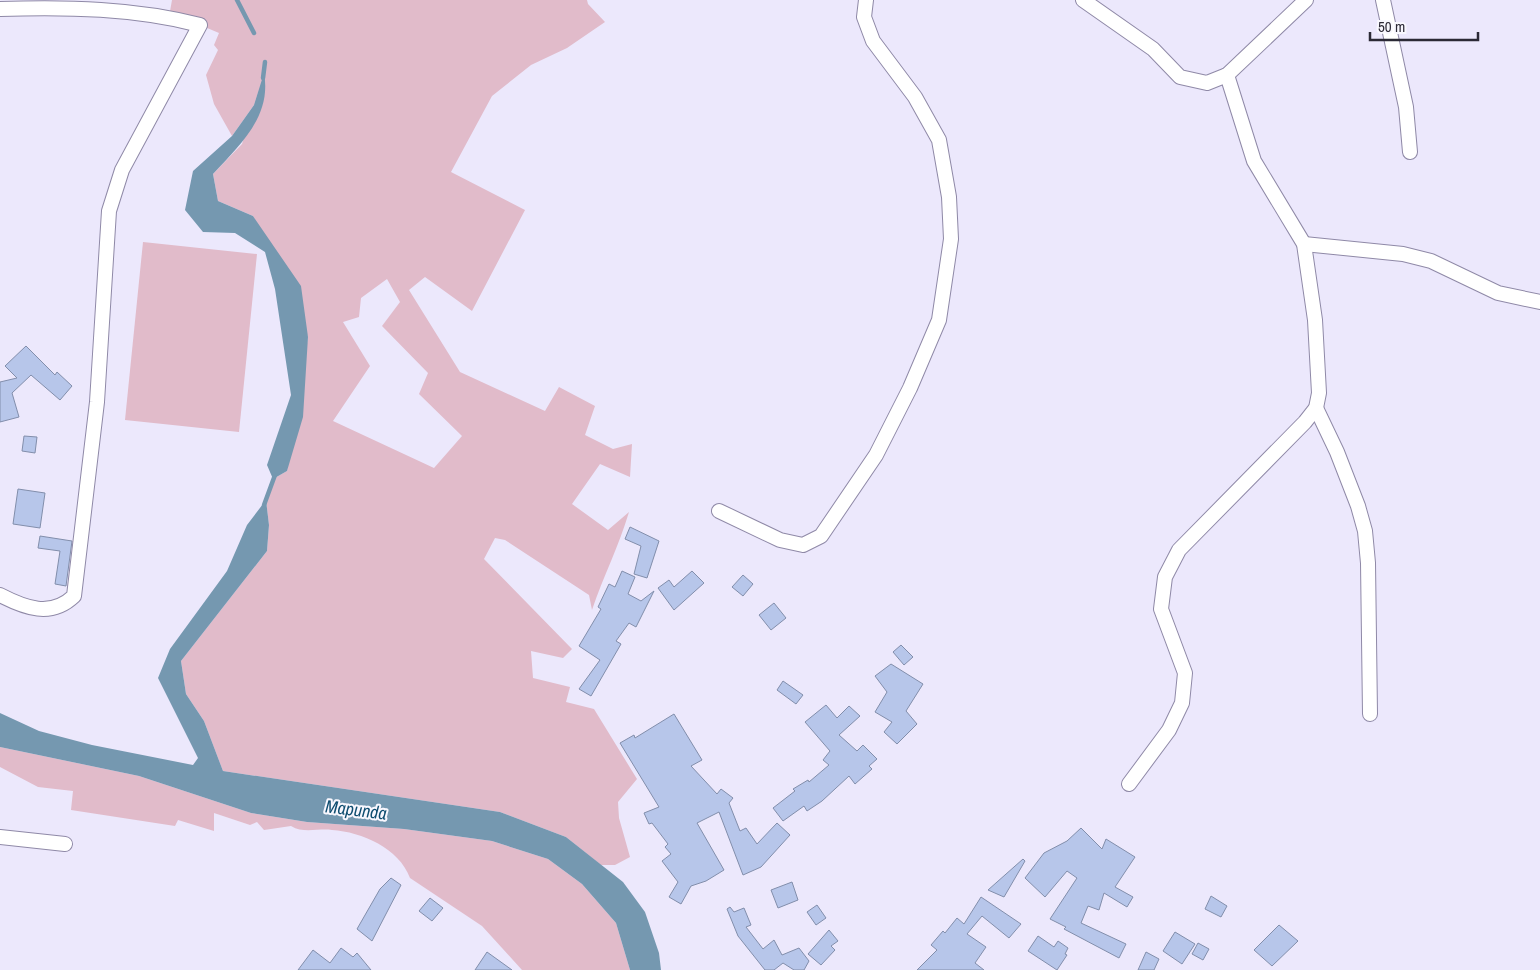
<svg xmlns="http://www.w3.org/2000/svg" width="1540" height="970" font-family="'Archivo Narrow',sans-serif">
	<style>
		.green { fill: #e1bbca; fill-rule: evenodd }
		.water { fill: #7598b0 }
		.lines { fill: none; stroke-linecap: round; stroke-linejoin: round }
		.stream { stroke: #7598b0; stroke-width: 4.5 }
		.building { fill: #b7c6ea; stroke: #828eab }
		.minor-casing { stroke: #8f89a7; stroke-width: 16 }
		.minor { stroke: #fff; stroke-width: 14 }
		.labels { text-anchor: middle; stroke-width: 4; stroke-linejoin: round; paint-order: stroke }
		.water-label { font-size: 18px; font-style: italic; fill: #0f4d70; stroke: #f8f7fe }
	</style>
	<rect width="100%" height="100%" fill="#ece8fc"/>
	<g class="green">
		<path d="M172,0H587L588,4L605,22L567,48L531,65L492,96L451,172L525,210L472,311L425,277L409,290L460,372L545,411L559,387L595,406L585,435L613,449L632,444L630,477L600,464L572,504L608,530L629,512C619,546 603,577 592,610L589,595L505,540L495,538L484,559L572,649L563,658L531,651L533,678L570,687L566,702L594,709L637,779L618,802L619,818L630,857L615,865H601L566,837L500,812L223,771L204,721L186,694L181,661L267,551L269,525L266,500L273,479L287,471L308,337L253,216L218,201L213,174L242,144L264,74L254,105L232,136L214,104L206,75L218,50L214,45L219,33L200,25L169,17ZM387,279L400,302L382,326L428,373L419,394L462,436L434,468L333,421L370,366L343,322L359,317L361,298Z"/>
		<path d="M143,242L257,254L239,432L125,420Z"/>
		<path d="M0,747L139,776L251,813L307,822L404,829L492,841L548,859L582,884L616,923L630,970H522L482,926L410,878C399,848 362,832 332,830C318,828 304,834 291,826L264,830L257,822L250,825L214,813V831L178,820L175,826L71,810L73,791L38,787L0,767Z"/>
	</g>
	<g class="water">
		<path d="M264,73C272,116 240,145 213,174L218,201L253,216L301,286L308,337L303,417L287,471L273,479L267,465L291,395L275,289L265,252L235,233L203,232L185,210L193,171L232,136L254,105Z"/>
		<path d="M266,500L269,525L267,551L181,661L186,694L204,721L223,771L500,812L566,837L623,882L645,912L659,953L661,970H630L616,923L582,884L548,859L492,841L404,829L307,822L251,813L139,776L0,747V713L39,731L92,745L193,765L198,758L158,678L170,649L227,571L247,525Z"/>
	</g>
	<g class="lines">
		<g class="stream">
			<path d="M237,0L254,33"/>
			<path d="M263,78L265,62"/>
			<path d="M264,505L275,475"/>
		</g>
	</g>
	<g class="building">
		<path d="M26,346L55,375L57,372L72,386L60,400L31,375L12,393L19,417L0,422V382L17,378L5,366Z"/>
		<path d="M24,436L37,437L35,453L22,451Z"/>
		<path d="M18,489L45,493L40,528L13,524Z"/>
		<path d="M630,527L659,541L647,578L634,574L641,546L625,539Z"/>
		<path d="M40,536L72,541L66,586L55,584L60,551L38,548Z"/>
		<path d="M622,571L635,577L628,594L641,601L654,591L636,627L629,623L616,641L621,644L591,696L579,689L600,660L579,646L601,609L598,607L609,584L615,587Z"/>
		<path d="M692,571L704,583L674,610L658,588L669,580L674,587Z"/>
		<path d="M743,575L753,584L743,596L732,587Z"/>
		<path d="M774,603L786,618L771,630L759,615Z"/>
		<path d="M901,645L913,657L904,665L893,652Z"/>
		<path d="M891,664L923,684L906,711L917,724L897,744L884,732L892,722L875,712L887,692L875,676Z"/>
		<path d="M783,681L803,695L796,704L777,690Z"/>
		<path d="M826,705L837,718L849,706L860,716L839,735L857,751L863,745L877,759L869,766L872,769L855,784L849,776L822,801L807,811L804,806L783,821L773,808L795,791L793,789L808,780L809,782L829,765L823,760L830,751L805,722Z"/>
		<path d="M674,714L702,760L691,766L717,794L721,789L733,798L729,803L740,831L746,828L757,844L777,823L790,835L761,867L743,875L719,812L697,823L724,870L706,881L691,886L681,904L669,897L678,882L662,861L671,854L665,847L668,844L652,823L649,824L644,813L659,807L620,743L634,735L635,738Z"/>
		<path d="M1081,828L1102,849L1106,839L1135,857L1115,887L1133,897L1127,907L1104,893L1099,910L1088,906L1081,923L1126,944L1119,958L1064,929L1066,927L1050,919L1077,878L1067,871L1045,897L1025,878L1044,853L1067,841Z"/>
		<path d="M1023,859L1025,861L1004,897L988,890Z"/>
		<path d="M391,878L401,885L372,941L357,929L380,889Z"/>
		<path d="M792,882L798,900L778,908L771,890Z"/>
		<path d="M1211,896L1227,906L1221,917L1205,909Z"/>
		<path d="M981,897L1021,924L1009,938L982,916L967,934L986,947L975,963L984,970H917L937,950L931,945L943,931L945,933L957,918L964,924Z"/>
		<path d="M430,898L443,908L432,921L419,911Z"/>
		<path d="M817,905L826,918L816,925L807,912Z"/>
		<path d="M730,907L734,912L744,908L751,925L746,927L763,949L774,940L782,955L799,948L809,961L804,970H794L783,963L774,970H765L738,936L727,909Z"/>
		<path d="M1279,925L1298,941L1272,966L1254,950Z"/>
		<path d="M829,930L838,941L831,946L835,950L821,965L808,954Z"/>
		<path d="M1175,932L1195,944L1182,964L1163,951Z"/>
		<path d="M1038,936L1054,947L1058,941L1068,948L1065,954L1067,955L1057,970L1028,951Z"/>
		<path d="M1198,943L1209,949L1203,960L1192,954Z"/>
		<path d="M341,948L353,957L357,953L371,970H298L313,950L330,963Z"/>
		<path d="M487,952L512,970H475Z"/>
		<path d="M1146,952L1159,959L1154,970H1138Z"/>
	</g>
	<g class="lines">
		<defs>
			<g id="minor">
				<path d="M1083,0L1153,49L1180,77L1207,83L1227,75L1306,0"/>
				<path d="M1383,0L1406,107L1410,152"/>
				<path d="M0,9C67,7 135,8 200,25L122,170L109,211L97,402L74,596C51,618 25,608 0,595"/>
				<path d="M1304,244L1403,254L1431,261L1498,293L1540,302"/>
				<path d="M1316,408L1337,452L1358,506L1365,531L1368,563L1370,714"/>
				<path d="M719,511L780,540L803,545L821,536L876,455L910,388L939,320L951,239L949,197L939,140L915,97L873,41L864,17L866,0"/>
				<path d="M1129,784L1169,730L1182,703L1185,673L1161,609L1165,577L1179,550L1305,422L1316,408L1319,393L1315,320L1304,244L1254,161L1227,75"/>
				<path d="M0,837L65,844"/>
			</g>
		</defs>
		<use href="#minor" class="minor-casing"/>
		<use href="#minor" class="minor"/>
	</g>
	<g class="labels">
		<g class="water-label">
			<text transform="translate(356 810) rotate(7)" y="6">Mapunda</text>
		</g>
	</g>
	<path d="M1370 32v8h108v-8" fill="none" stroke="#2b2935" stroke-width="2.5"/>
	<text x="1378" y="32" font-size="15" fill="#2b2935" stroke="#f8f7fe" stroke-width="4" paint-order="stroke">50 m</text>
</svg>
